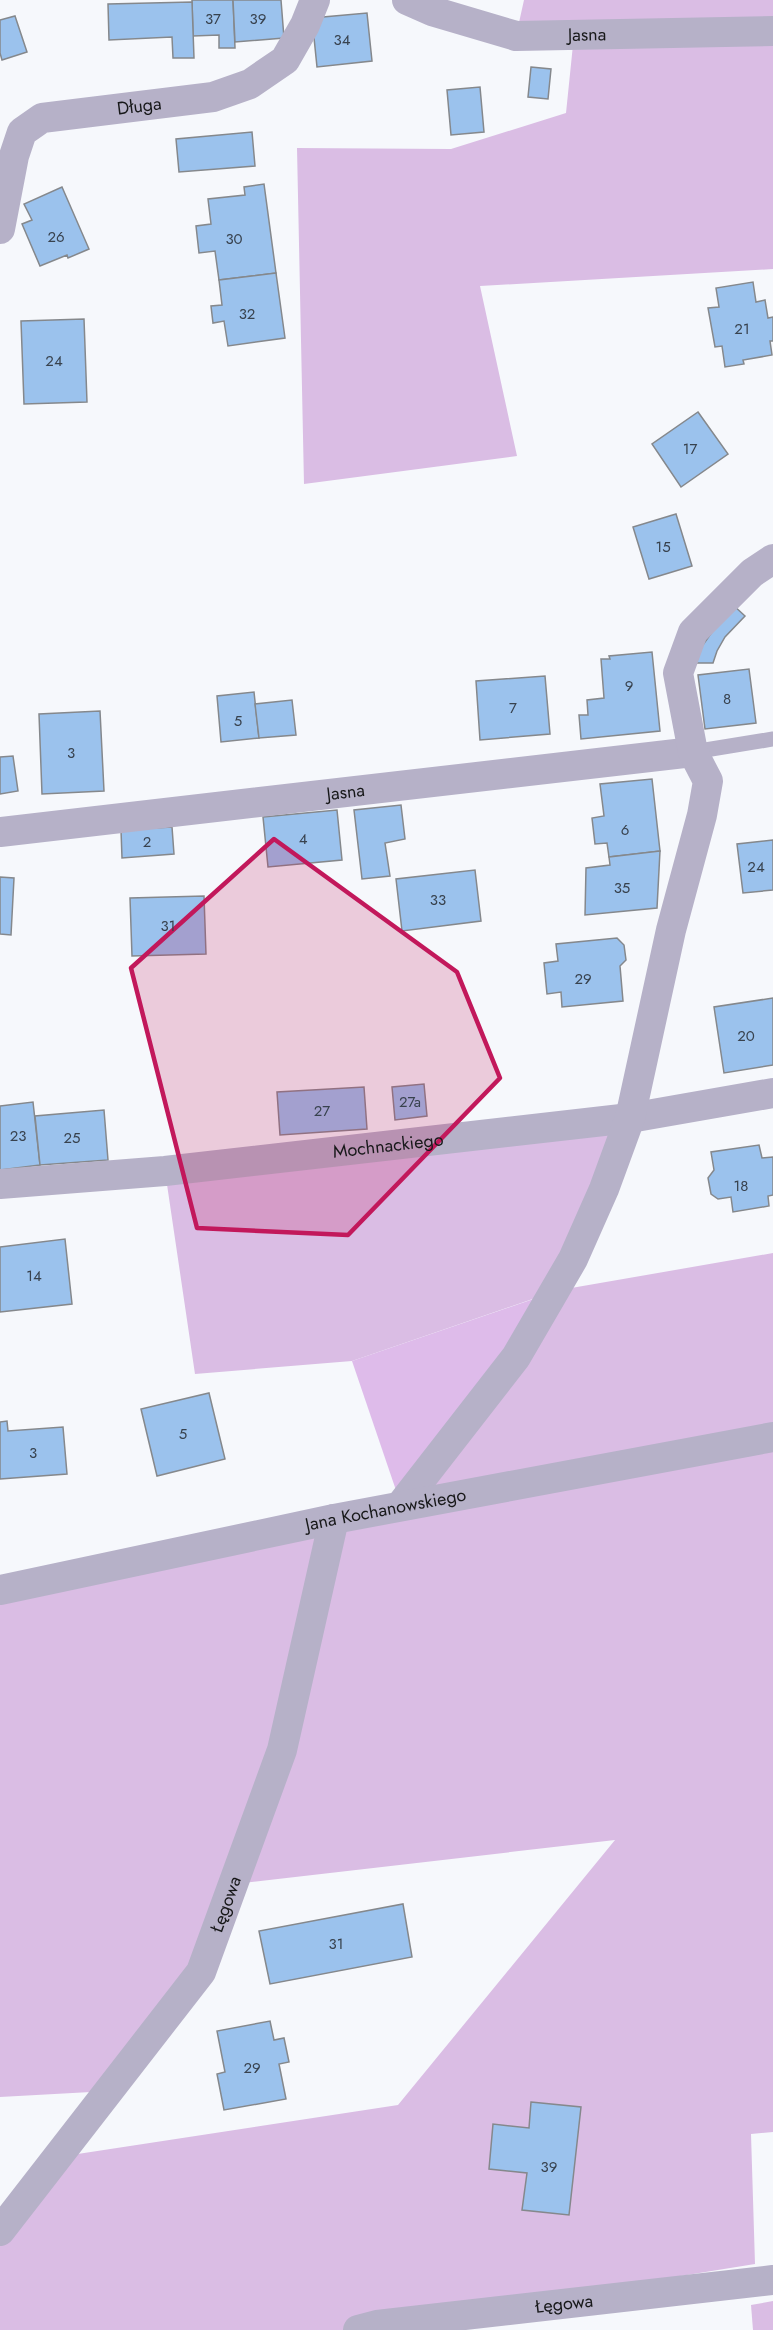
<svg xmlns="http://www.w3.org/2000/svg" width="773" height="2330" font-family="Jost,sans-serif">
	<style>
		.green { fill: #dabde4 }
		.forest { fill: #debbea }
		.building { fill: #9bc2ed; stroke: #85888c; stroke-width: 1.5 }
		.lines { fill: none; stroke-linecap: round; stroke-linejoin: round }
		.service { stroke: #b6b1c8; stroke-width: 15 }
		.minor { stroke: #b6b1c8; stroke-width: 30 }
		.marked { fill: #c2185b; fill-opacity: 0.2; stroke: #c2185b; stroke-width: 4.5; stroke-linejoin: round }
		.labels { text-anchor: middle; stroke-width: 6; stroke-linejoin: round; paint-order: stroke }
		.number-label { font-size: 15px; fill: #38424e }
		.street-label { font-size: 18px; fill: #171819; stroke: #fff }
	</style>
	<rect width="100%" height="100%" fill="#f6f8fc"/>
	<g class="green">
		<path d="M524,0H773V269L480,286L517,456L304,484L297,148L451,149L566,113L574,35L516,36Z"/>
		<path d="M633,1105L554,1291L773,1253V2132L751,2134L755,2264L377,2325L358,2330H0V2231L58,2157L398,2105L615,1840L234,1884L201,1972L109,2091L0,2097V1590L401,1505L553,1292L352,1361L195,1374L165,1171Z"/>
		<path d="M773,2301V2330H753L751,2305Z"/>
	</g>
	<path class="forest" d="M554,1292L401,1505L352,1361Z"/>
	<g class="building">
		<path d="M192,0H233L235,48H219V35L193,36Z"/>
		<path d="M233,0H281L284,38L235,42Z"/>
		<path d="M192,2L194,58H173L172,37L109,40L108,4Z"/>
		<path d="M367,13L372,61L317,67L312,18Z"/>
		<path d="M15,16L27,52L2,60L0,53V20Z"/>
		<path d="M531,67L551,69L548,99L528,97Z"/>
		<path d="M480,87L484,132L451,135L447,90Z"/>
		<path d="M252,132L255,166L179,172L176,139Z"/>
		<path d="M264,184L276,273L219,280L215,251L199,253L196,226L211,224L208,199L245,195L244,187Z"/>
		<path d="M62,187L89,249L68,258L67,255L40,266L22,224L32,220L24,204Z"/>
		<path d="M276,273L285,338L228,346L224,321L213,323L211,306L222,305L219,280Z"/>
		<path d="M753,282L756,302L765,300L768,318L773,317V341H770L772,355L743,360L744,364L725,367L722,346L715,347L708,308L719,307L716,288Z"/>
		<path d="M84,319L87,402L24,404L21,321Z"/>
		<path d="M698,412L728,454L681,487L652,444Z"/>
		<path d="M676,514L692,566L649,579L633,527Z"/>
		<path d="M732,604L745,616L725,637L717,651L713,663H690Z"/>
		<path d="M652,652L660,731L581,739L579,715H588L587,700L604,698L601,659H610L609,656Z"/>
		<path d="M749,669L756,723L705,729L698,675Z"/>
		<path d="M545,676L550,734L480,740L476,681Z"/>
		<path d="M254,692L259,738L221,742L217,696Z"/>
		<path d="M292,700L296,735L259,738L255,704Z"/>
		<path d="M100,711L104,791L42,794L39,714Z"/>
		<path d="M13,756L18,791L0,794V757Z"/>
		<path d="M652,779L660,851L609,857L607,843L595,844L592,818L604,816L600,784Z"/>
		<path d="M401,805L405,839L385,843L390,876L362,879L354,810Z"/>
		<path d="M337,810L342,860L268,867L263,817Z"/>
		<path d="M172,827L174,854L122,858L121,830Z"/>
		<path d="M773,840V890L743,893L737,844Z"/>
		<path d="M660,851L657,908L585,915L586,868L610,865L609,857Z"/>
		<path d="M475,870L481,921L402,931L396,879Z"/>
		<path d="M0,877L14,878L11,935L0,934Z"/>
		<path d="M204,896L206,954L132,956L130,898Z"/>
		<path d="M617,938L624,945L626,960L620,966L623,1001L562,1007L561,992L547,994L544,963L558,961L556,944Z"/>
		<path d="M773,998V1065L724,1073L714,1007Z"/>
		<path d="M424,1084L427,1116L395,1120L392,1087Z"/>
		<path d="M364,1087L367,1129L280,1135L277,1092Z"/>
		<path d="M33,1102L40,1165L0,1170V1106Z"/>
		<path d="M104,1110L108,1160L40,1165L35,1116Z"/>
		<path d="M759,1145L762,1158L773,1157V1195L768,1196L769,1206L733,1212L731,1197L718,1199L711,1194L708,1178L714,1170L711,1152Z"/>
		<path d="M65,1239L72,1304L0,1312V1247Z"/>
		<path d="M209,1393L225,1459L157,1476L141,1409Z"/>
		<path d="M7,1421L8,1431L63,1427L67,1474L0,1479V1422Z"/>
		<path d="M403,1904L412,1957L270,1984L259,1931Z"/>
		<path d="M270,2021L274,2040L284,2038L289,2062L279,2064L286,2099L224,2110L217,2074L225,2072L217,2031Z"/>
		<path d="M531,2102L581,2107L569,2215L522,2210L527,2173L489,2169L493,2124L529,2128Z"/>
	</g>
	<g class="lines">
		<path class="service" d="M693,752L773,739"/>
		<g class="minor">
			<path id="s1" d="M407,0L432,11L516,36L773,31"/>
			<path id="s2" d="M0,229L14,156L22,132L42,118L213,97L250,84L285,60L305,25L315,0"/>
			<path id="s3" d="M0,832L693,752"/>
			<path id="s4" d="M0,1184L165,1171L630,1118L773,1093"/>
			<path d="M401,1505L516,1357L573,1259L604,1189L630,1118L671,930L702,815L708,781L693,752L678,673L693,632L752,573L773,559"/>
			<path id="s5" d="M0,1590L334,1519L773,1437"/>
			<path id="s6" d="M0,2231L201,1972L282,1750L334,1519"/>
			<path id="s7" d="M358,2330L377,2325L773,2280"/>
		</g>
	</g>
	<path class="marked" d="M274,839L457,972L500,1078L348,1235L197,1228L131,968Z"/>
	<g class="labels">
		<g class="number-label">
			<text x="213" y="24">37</text>
			<text x="258" y="24">39</text>
			<text x="342" y="45">34</text>
			<text x="56" y="242">26</text>
			<text x="234" y="244">30</text>
			<text x="247" y="319">32</text>
			<text x="742" y="334">21</text>
			<text x="54" y="366">24</text>
			<text x="690" y="454">17</text>
			<text x="663" y="552">15</text>
			<text x="629" y="691">9</text>
			<text x="727" y="704">8</text>
			<text x="513" y="713">7</text>
			<text x="238" y="726">5</text>
			<text x="71" y="758">3</text>
			<text x="625" y="835">6</text>
			<text x="303" y="844">4</text>
			<text x="147" y="847">2</text>
			<text x="756" y="872">24</text>
			<text x="622" y="893">35</text>
			<text x="438" y="905">33</text>
			<text x="168" y="931">31</text>
			<text x="583" y="984">29</text>
			<text x="746" y="1041">20</text>
			<text x="410" y="1107">27a</text>
			<text x="322" y="1116">27</text>
			<text x="18" y="1141">23</text>
			<text x="72" y="1143">25</text>
			<text x="741" y="1191">18</text>
			<text x="34" y="1281">14</text>
			<text x="183" y="1439">5</text>
			<text x="33" y="1458">3</text>
			<text x="336" y="1949">31</text>
			<text x="252" y="2073">29</text>
			<text x="549" y="2172">39</text>
		</g>
		<g class="street-label">
			<text dy="6" stroke="none"><textPath href="#s1" startOffset="186">Jasna</textPath></text>
			<text dy="6" stroke="none"><textPath href="#s2" startOffset="222">Długa</textPath></text>
			<text dy="6" stroke="none"><textPath href="#s3" startOffset="348">Jasna</textPath></text>
			<text dy="6" stroke="none"><textPath href="#s4" startOffset="390">Mochnackiego</textPath></text>
			<text dy="6" stroke="none"><textPath href="#s5" startOffset="394">Jana Kochanowskiego</textPath></text>
			<text dy="6" stroke="none"><textPath href="#s6" startOffset="400">Łęgowa</textPath></text>
			<text dy="6" stroke="none"><textPath href="#s7" startOffset="208">Łęgowa</textPath></text>
		</g>
	</g>
</svg>
